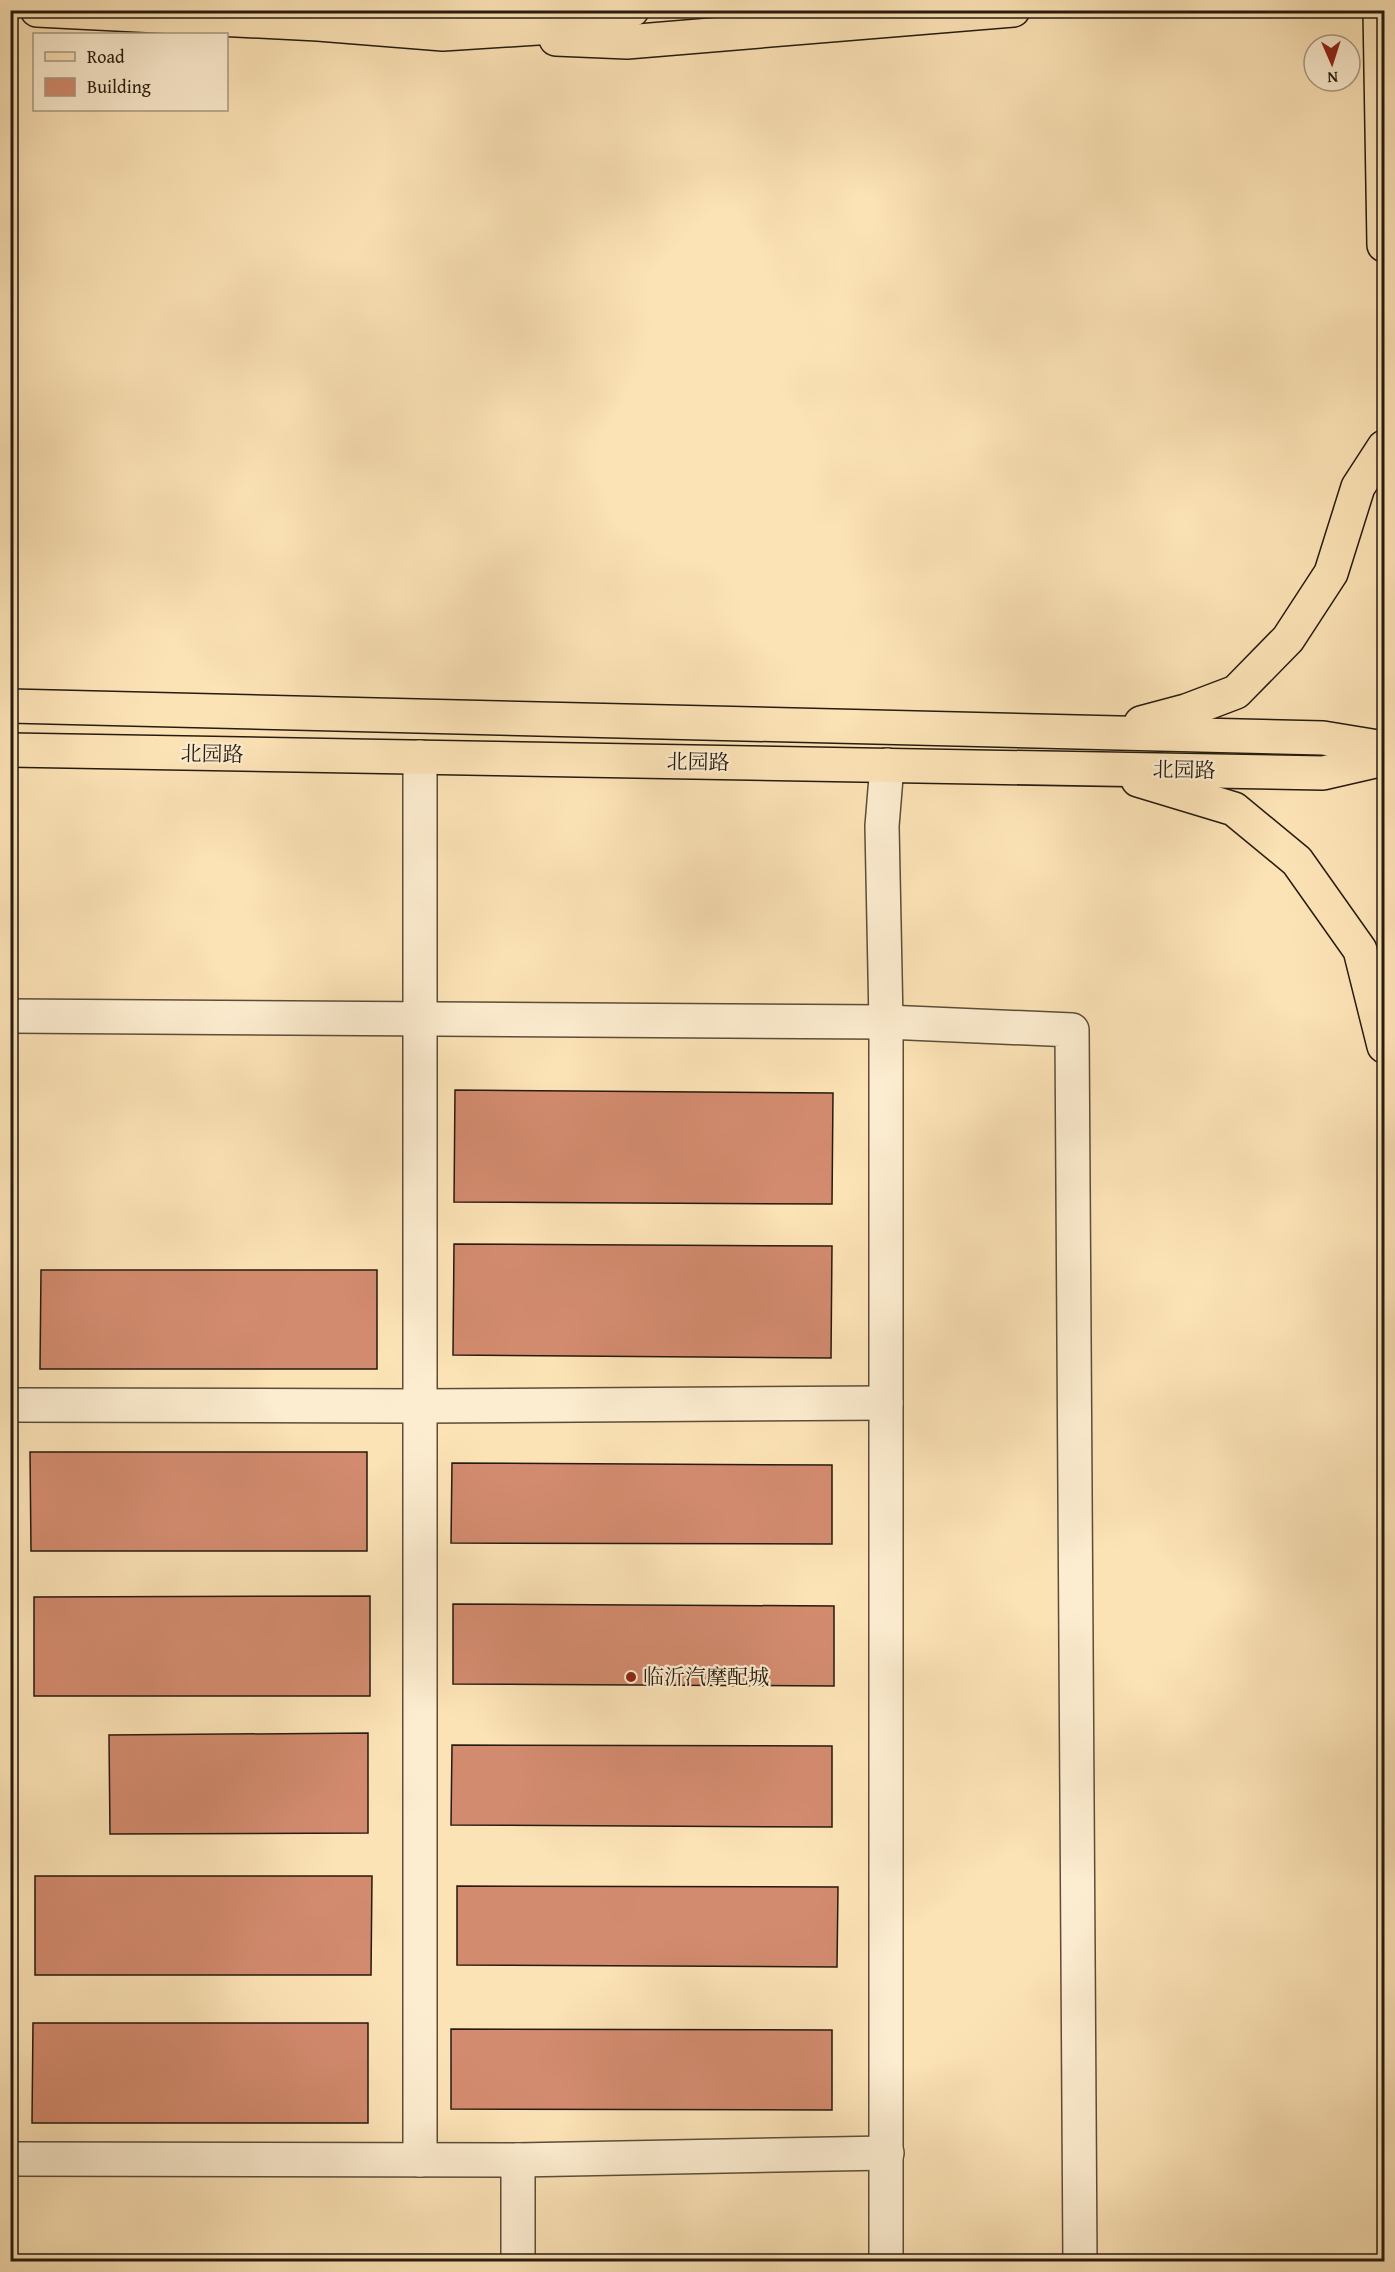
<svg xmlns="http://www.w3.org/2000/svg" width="1395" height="2272" font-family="'Gentium Book Plus','Noto Serif SC',serif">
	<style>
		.building { fill: #d38b6f; stroke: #261b0f; stroke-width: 1.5 }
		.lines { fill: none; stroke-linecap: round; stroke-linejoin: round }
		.minor-casing { stroke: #5c4d39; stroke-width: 36 }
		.major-casing { stroke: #261b0f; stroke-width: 36 }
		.minor { stroke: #fdedd0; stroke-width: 33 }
		.major { stroke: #fce3b6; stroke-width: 33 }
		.poi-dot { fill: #8f2418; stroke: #fdedd0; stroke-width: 2 }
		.labels { text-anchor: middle; stroke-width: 4.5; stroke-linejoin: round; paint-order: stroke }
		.street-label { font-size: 21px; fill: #261b0f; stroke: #fdedd0 }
		.poi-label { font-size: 21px; fill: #261b0f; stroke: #fdedd0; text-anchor: start }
	</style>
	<rect width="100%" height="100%" fill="#fce3b6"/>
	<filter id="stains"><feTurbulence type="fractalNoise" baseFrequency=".00333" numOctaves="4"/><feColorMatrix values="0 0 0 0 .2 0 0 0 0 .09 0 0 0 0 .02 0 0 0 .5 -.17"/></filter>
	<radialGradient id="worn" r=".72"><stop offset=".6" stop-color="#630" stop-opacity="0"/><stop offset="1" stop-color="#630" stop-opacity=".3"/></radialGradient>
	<g class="building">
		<path d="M455,1090L833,1093L832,1204L454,1202Z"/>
		<path d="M454,1244L832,1246L831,1358L453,1355Z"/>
		<path d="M41,1270H377V1369H40Z"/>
		<path d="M30,1452H367V1551H31Z"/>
		<path d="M452,1463L832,1465V1544L451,1543Z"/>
		<path d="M370,1596V1696H34V1597Z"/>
		<path d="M453,1604L834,1606V1686L453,1684Z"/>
		<path d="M368,1733V1833L110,1834L109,1735Z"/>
		<path d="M452,1745L832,1746V1827L451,1825Z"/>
		<path d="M35,1876H372L371,1975H35Z"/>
		<path d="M457,1886L838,1887L837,1967L457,1965Z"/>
		<path d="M33,2023H368V2123H32Z"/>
		<path d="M451,2029L832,2030V2110L451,2109Z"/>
	</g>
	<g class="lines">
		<defs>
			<g id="minor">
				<path d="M10,1016L886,1022L1072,1030L1080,2262"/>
				<path d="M10,1405L420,1406L886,1403"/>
				<path d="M10,2159L518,2160L887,2153"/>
				<path d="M420,2160V757"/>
				<path d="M518,2262V2160"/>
				<path d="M886,2262V1022L882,826L887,765"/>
			</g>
			<g id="major">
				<path d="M37,10L318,24L443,34L553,27L632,10"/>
				<path d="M1380,10L1384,245"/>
				<path d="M556,39L627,42L1013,10"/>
				<path d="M10,706L1323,738L1384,748"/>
				<path d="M1141,723L1186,711L1236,692L1288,639L1331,573L1358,487L1384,447"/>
				<path d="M10,750L1323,773L1384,759"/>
				<path d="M1138,780L1234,809L1297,861L1360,950L1384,1046"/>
			</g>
		</defs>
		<use href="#minor" class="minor-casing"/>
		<use href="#major" class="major-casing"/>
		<use href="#minor" class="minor"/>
		<use href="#major" class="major"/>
	</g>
	<circle class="poi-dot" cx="631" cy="1677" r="6"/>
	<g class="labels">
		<g class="street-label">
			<text transform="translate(212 754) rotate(1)" y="7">北园路</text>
			<text transform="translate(698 762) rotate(1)" y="7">北园路</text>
			<text transform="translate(1184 770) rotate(1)" y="7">北园路</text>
		</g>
		<g class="poi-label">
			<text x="643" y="1684">临沂汽摩配城</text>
		</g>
	</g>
	<rect width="1395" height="2272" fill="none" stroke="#fce3b6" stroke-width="36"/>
	<rect x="12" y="12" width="1371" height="2248" fill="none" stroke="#261b0f" stroke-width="3"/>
	<rect x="18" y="18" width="1359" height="2236" fill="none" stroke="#261b0f" stroke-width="1.5"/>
	<rect x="33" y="33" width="195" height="78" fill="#fdedd0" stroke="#a79983" stroke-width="1.5"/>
	<rect x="45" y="52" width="30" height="9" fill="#fce3b6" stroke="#a79983" stroke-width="1.5"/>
	<text x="87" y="63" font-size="18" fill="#261b0f">Road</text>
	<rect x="45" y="78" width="30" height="18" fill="#d38b6f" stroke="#a79983" stroke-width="1.5"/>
	<text x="87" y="93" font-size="18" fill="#261b0f">Building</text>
	<g transform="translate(1332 63) rotate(177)"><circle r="28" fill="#fdedd0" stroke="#a79983" stroke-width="1.5"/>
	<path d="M0-4.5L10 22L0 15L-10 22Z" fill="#8f2418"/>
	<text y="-9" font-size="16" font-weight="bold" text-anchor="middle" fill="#261b0f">N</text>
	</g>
	<rect width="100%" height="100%" filter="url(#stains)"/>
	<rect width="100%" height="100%" fill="url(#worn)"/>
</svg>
